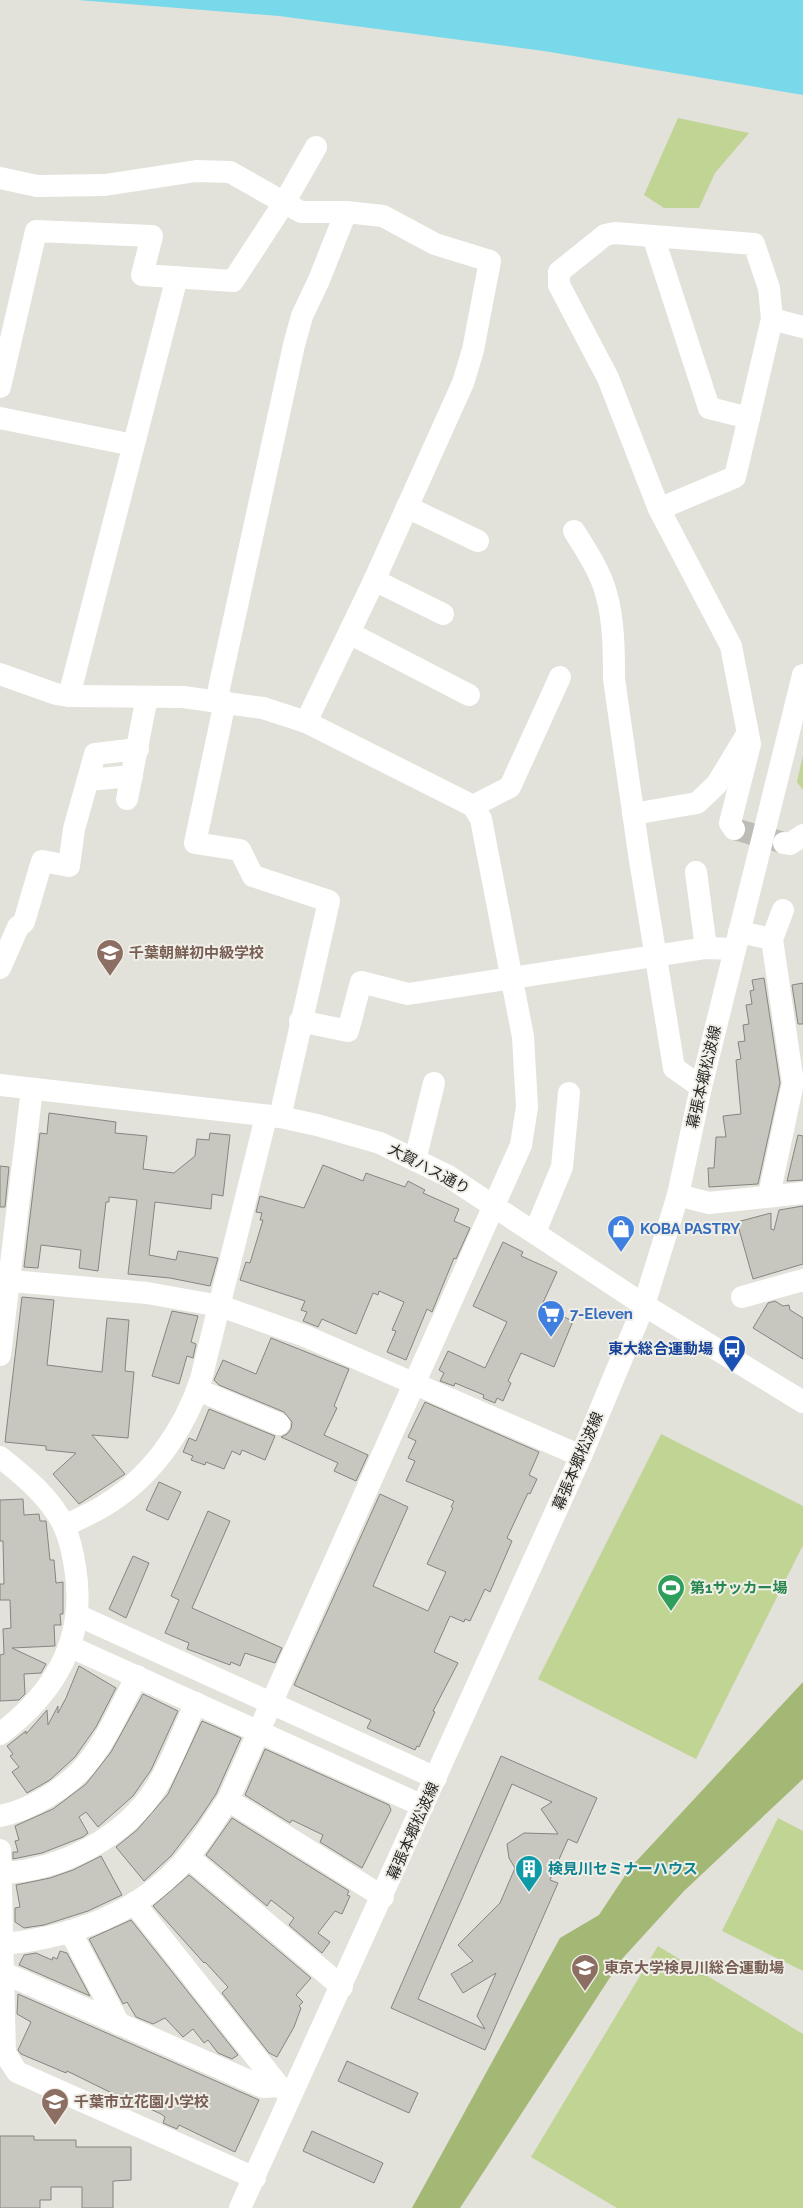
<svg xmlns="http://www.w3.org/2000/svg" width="803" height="2208" font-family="Raleway,'Noto Sans JP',sans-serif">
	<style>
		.green { fill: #c0d494 }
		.forest { fill: #a3b874 }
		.water { fill: #78d9ea }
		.building { fill: #c7c6bf; stroke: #87857f; fill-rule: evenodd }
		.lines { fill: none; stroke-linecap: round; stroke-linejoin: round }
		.minor-tunnel { stroke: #bdbcb6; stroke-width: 22; stroke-dasharray: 22 11; stroke-linecap: butt }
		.minor { stroke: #fff; stroke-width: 22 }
		.labels { text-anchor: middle; stroke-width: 4; stroke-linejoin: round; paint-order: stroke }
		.education-label { font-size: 15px; font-weight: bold; fill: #785e54; stroke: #efeee7; text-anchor: start }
		.street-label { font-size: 15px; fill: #282725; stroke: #efeee7 }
		.shop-label { font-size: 15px; font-weight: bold; fill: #366cbe; stroke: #efeee7; text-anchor: start }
		.transit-label { font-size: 15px; font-weight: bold; fill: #164399; stroke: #efeee7; text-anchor: end }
		.leisure-label { font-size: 15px; font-weight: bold; fill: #27864d; stroke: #efeee7; text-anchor: start }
		.culture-label { font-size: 15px; font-weight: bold; fill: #0d838f; stroke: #efeee7; text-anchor: start }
	</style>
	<rect width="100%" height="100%" fill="#e2e1da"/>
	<g class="green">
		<path d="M678,118L749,133L715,173L699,208H664L644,195Z"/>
		<path d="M803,755V790L797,782Z"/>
		<path d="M661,1434L803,1506V1545L696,1759L538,1679Z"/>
		<path d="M778,1818L803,1831V1971L722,1931Z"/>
		<path d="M658,1946L803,2034V2208H617L531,2157Z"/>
	</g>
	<path class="forest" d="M803,1682V1779L684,1891L622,1959L460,2208H412L560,1938L599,1915L630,1868Z"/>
	<path class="water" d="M78,0H803V95L544,51L279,16Z"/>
	<g class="building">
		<path d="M764,978L780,1083L758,1184L709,1187L708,1168H714L716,1137H726L723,1116L741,1114L736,1060L741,1059L738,1042L745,1041L743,1025L749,1024L746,1005L752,1004L750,991L754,990L752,980Z"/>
		<path d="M803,983V1024H798L792,985Z"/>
		<path d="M49,1113L116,1122L115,1133L147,1136L143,1169L174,1173L195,1156L197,1139L209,1140L210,1133L230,1135L223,1196L212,1194L211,1209L155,1202L149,1255L176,1260L178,1251L218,1258L210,1286L170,1278L128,1274L137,1200L109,1197V1202H106L98,1271L79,1268L81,1250L41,1245L38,1268L24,1267L40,1133L47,1134Z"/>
		<path d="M798,1135L803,1136V1180L788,1181H787Z"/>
		<path d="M323,1165L363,1181L366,1173L405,1187L408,1181L425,1190L423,1193L459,1209L454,1221L470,1228L456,1259L454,1258L432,1312L427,1309L406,1360L387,1352L396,1331L392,1330L404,1302L379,1291L378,1295L373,1293L356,1334L322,1319L318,1327L303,1321L307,1312L301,1310L305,1301L240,1280L246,1262L250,1263L263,1220H260L262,1213L256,1212L260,1196L304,1208Z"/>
		<path d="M0,1166L9,1167L5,1207H0Z"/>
		<path d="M803,1206V1264L753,1279L737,1222L771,1213V1229L774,1230L779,1210Z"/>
		<path d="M503,1242L523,1252L521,1256L557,1272L541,1307L573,1321L554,1367L521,1353L508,1381L511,1383L503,1401L497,1398L495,1403L483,1398L484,1395L455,1383L454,1386L440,1381L444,1373L439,1370L448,1351L485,1368L507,1322L473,1306Z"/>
		<path d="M22,1297L54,1300L47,1365L102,1372L107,1318L129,1320L125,1371L134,1372L128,1438L92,1435L125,1474L79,1504L53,1474L76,1453L46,1450V1446L5,1442Z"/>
		<path d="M775,1301L783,1306L789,1305L790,1310L803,1318V1359L753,1328L768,1303Z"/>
		<path d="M172,1311L198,1316L191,1342L196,1344L193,1358L187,1356L179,1384L152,1376Z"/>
		<path d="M271,1338L349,1369L334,1406L337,1408L324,1435L368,1455L356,1481L334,1471L338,1463L281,1437L287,1434L291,1429L292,1422L284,1412L219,1385L214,1380L223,1360L256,1374Z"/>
		<path d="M425,1402L539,1452L529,1475L537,1479L530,1494L528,1493L507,1538L512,1541L490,1592L485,1589L470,1621L465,1619L464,1622L450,1616L434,1652L458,1663L433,1711L435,1712L419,1747L417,1746L415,1750L367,1728L371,1720L294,1685L380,1494L408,1507L373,1586L428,1611L446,1572L427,1564L453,1508L451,1507L454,1501L406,1481L415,1461L408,1458L416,1441L408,1437Z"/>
		<path d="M209,1409L275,1436L265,1460L242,1450L240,1455L232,1451L224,1469L206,1462L205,1465L191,1460L193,1456L183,1452L189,1438L196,1441Z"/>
		<path d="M159,1482L181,1492L168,1520L146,1510Z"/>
		<path d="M23,1499L24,1515L39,1514L40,1521H46L50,1560H54L56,1583L63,1582V1614H60L61,1625H54L55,1646L12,1648L46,1664L41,1673L24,1674L25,1694L19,1700L0,1701V1655L4,1654L3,1629L11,1628L10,1600H0V1584H4L3,1541H0V1500Z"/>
		<path d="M208,1511L230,1521L192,1608L282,1648L275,1663L245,1653L240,1666L231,1662L230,1665L187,1649L189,1643L165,1633L179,1600L171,1596Z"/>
		<path d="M133,1556L149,1563L126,1618L109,1609Z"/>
		<path d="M79,1666L116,1688L96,1727L75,1757L50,1780L27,1793L12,1772L19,1767L10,1756L13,1754L7,1746L26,1731V1734L47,1710L48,1725L58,1706V1713L66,1698Z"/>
		<path d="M143,1694L178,1711L151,1770L133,1796L98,1827L86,1812L79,1817L88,1833L83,1837L42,1853L13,1859V1852H18L15,1841L19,1840L15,1826L53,1809L86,1784L111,1752Z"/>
		<path d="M202,1721L241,1738L216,1794L198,1821L171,1856L144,1881L116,1847L137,1830L168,1794Z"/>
		<path d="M265,1749L389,1805L391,1810L362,1868L320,1842L323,1835L292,1820L290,1823L245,1795Z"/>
		<path d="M501,1756L597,1798L577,1843L568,1839L550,1880L558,1883L485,2050L391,2008ZM512,1784L552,1802L541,1809L558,1834L524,1833L507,1844L509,1858L515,1868L500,1903L458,1945L473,1961L451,1974L463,1993L496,1973L477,2016L485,2029L418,1999Z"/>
		<path d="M232,1818L349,1891L347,1895L350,1896L342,1914L335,1911L318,1933L330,1942L322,1953L289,1925L294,1918L271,1900L267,1906L206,1855Z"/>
		<path d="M101,1856L122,1895L88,1911L44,1925L24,1928L15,1922V1908L20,1907L16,1885L50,1878L73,1870Z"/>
		<path d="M189,1875L311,1978L296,1995L303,2002L299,2006L301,2008L294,2027L277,2057L269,2053L222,1993L228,1987L205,1962L204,1963L153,1906Z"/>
		<path d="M131,1920L238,2055L232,2059L218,2053L208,2040L204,2043L193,2029L183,2037L165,2018L153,2024L136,2017L127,2002L123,2004L89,1939Z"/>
		<path d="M60,1951L67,1953L90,1996L19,1965L24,1955L36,1953L52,1960L53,1957L57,1959Z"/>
		<path d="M18,1994L259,2100L235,2152L179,2125L177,2129L163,2123L165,2117L161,2114L133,2101L132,2103L67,2071L66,2073L21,2054L18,2050L31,2022L17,2014Z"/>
		<path d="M347,2061L418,2093L409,2113L338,2081Z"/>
		<path d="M312,2131L383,2163L374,2183L303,2151Z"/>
		<path d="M0,2136H34V2140H76V2147H131V2180L113,2181V2208H82V2187H51V2200H40V2208H0Z"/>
	</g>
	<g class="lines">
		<path class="minor-tunnel" d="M734,829L781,842"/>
		<g class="minor">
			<path d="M0,178L37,186L105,185L196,171L230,172L301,212H346L383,216L435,244L490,261L473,350L463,383L373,583L306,722"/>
			<path d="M653,236L709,408L749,418"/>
			<path d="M772,319L803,327"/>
			<path d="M0,387L36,231L152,236L142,275L233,281L284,203L316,147"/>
			<path d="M0,418L133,445"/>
			<path d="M407,507L478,541"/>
			<path d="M659,509L735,477L772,319L769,288L754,244L615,233L605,235L559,272V285L608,378L659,509L731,646L750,744L730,823L734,829"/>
			<path d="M574,531C586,550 600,571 606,593C614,621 614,651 614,679L639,854L674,1068L701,1087"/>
			<path d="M374,580L443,614"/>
			<path d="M349,633L469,695"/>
			<path d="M0,674L56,694L69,696L183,697L263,708L306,722L473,806L481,819L523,1037L527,1107L521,1145L228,1800C211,1825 195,1852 173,1873C129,1917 61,1940 0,1944"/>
			<path d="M69,696L177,277"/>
			<path d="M216,702L294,345L302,316L319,280L346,212"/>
			<path d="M225,702L195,843L240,850L253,876L329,901L280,1117"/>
			<path d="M88,780L132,776"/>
			<path d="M127,799L147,697"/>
			<path d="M473,806L510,787L560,677"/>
			<path d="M633,814L697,803L717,784L746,736"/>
			<path d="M784,843L790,844L803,835"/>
			<path d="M696,872L706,948"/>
			<path d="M739,932L772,939L793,1083L769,1195"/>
			<path d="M772,939L783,910"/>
			<path d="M0,968L18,927L24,922L42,861L69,866L74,829L95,754L138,749"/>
			<path d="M300,1021L348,1031L361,982L408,994L706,948L735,949"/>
			<path d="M0,1085L280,1117L317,1125L380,1143L448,1176L644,1305L803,1402"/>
			<path d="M415,1160L434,1083"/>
			<path d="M678,1195L709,1203L803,1193"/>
			<path d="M535,1232L562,1167L569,1093"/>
			<path d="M0,1280L147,1293L220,1306L305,1336L581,1456"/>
			<path d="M742,1297L803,1280"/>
			<path d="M0,1355L32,1089"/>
			<path d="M198,1390L279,1424"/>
			<path d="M0,1457C24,1476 51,1498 64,1526C70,1539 73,1554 75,1567C87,1638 56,1692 0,1734"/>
			<path d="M64,1526C77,1520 90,1514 102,1507C150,1479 184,1431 201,1379L266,1117"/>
			<path d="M77,1615L436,1778"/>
			<path d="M71,1647L423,1806"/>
			<path d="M228,1800L383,1897"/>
			<path d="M0,1816C30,1810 65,1789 85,1766C107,1740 121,1706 137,1676"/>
			<path d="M0,1850L5,2053L17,2072L255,2178"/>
			<path d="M188,1857L342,1987"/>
			<path d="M0,1873C60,1871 125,1838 157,1786C173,1760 183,1730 196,1703"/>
			<path d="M134,1903L279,2086L287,2092"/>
			<path d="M70,1931L119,2024"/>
			<path d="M2,1972L263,2087L279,2086"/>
			<path d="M240,2208L581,1456L644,1305L678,1195L701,1087L803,675"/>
		</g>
	</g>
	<defs>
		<symbol id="school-pin" viewBox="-11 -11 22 30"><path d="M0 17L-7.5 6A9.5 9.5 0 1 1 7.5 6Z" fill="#8d6e63" stroke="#efeee7"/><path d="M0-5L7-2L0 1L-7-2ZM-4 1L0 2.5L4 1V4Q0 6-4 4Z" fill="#fff"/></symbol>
		<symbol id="shop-pin" viewBox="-11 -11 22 30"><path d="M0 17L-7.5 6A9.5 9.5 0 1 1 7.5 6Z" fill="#3f7fe0" stroke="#efeee7"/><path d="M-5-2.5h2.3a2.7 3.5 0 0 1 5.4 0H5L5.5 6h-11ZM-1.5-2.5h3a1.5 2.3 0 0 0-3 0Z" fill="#fff"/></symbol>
		<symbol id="supermarket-pin" viewBox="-11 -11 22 30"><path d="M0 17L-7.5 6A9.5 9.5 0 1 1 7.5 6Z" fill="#3f7fe0" stroke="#efeee7"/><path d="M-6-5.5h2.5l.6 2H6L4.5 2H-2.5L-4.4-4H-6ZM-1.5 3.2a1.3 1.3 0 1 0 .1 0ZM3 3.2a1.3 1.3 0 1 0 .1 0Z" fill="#fff"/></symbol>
		<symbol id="bus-pin" viewBox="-11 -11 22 30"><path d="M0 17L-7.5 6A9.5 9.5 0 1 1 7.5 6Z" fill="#1a4fb4" stroke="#efeee7"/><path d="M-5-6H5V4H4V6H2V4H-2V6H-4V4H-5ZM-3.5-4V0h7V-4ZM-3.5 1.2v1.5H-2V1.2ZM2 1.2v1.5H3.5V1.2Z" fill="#fff"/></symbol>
		<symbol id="stadium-pin" viewBox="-11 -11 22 30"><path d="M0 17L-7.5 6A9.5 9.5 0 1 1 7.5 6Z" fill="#2e9e5b" stroke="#efeee7"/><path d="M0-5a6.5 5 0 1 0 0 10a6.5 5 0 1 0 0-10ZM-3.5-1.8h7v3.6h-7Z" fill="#fff"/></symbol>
		<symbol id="building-pin" viewBox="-11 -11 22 30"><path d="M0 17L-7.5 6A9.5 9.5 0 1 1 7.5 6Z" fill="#0f9aa8" stroke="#efeee7"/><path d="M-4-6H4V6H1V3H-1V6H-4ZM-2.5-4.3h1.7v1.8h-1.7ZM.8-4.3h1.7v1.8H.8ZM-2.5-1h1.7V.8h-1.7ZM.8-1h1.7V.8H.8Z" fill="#fff"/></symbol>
		<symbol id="university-pin" viewBox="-11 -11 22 30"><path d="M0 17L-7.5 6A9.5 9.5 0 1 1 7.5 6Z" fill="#8d6e63" stroke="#efeee7"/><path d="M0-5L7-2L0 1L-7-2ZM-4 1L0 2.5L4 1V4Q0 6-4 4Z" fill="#fff"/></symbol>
	</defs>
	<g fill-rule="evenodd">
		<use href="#school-pin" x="94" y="937" width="32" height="43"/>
		<use href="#shop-pin" x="605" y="1213" width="32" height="43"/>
		<use href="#supermarket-pin" x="535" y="1298" width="32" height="43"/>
		<use href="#bus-pin" x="716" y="1333" width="32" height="43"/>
		<use href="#stadium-pin" x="655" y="1572" width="32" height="43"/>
		<use href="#building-pin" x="513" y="1853" width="32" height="43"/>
		<use href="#university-pin" x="569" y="1952" width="32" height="43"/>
		<use href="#school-pin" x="39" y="2086" width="32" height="43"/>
	</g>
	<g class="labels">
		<g class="education-label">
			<text x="129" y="958">千葉朝鮮初中級学校</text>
			<text x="604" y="1973">東京大学検見川総合運動場</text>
			<text x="74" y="2107">千葉市立花園小学校</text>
		</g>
		<g class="street-label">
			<text transform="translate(704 1077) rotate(-77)" y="5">幕張本郷松波線</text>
			<text transform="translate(429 1169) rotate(28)" y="5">大賀ハス通り</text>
			<text transform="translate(578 1461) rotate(-67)" y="5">幕張本郷松波線</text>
			<text transform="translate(413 1831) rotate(-66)" y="5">幕張本郷松波線</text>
		</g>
		<g class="shop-label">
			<text x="640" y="1234">KOBA PASTRY</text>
			<text x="570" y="1319">7-Eleven</text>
		</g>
		<g class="transit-label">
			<text x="713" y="1354">東大総合運動場</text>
		</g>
		<g class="leisure-label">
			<text x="690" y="1593">第1サッカー場</text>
		</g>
		<g class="culture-label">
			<text x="548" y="1874">検見川セミナーハウス</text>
		</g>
	</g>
</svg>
